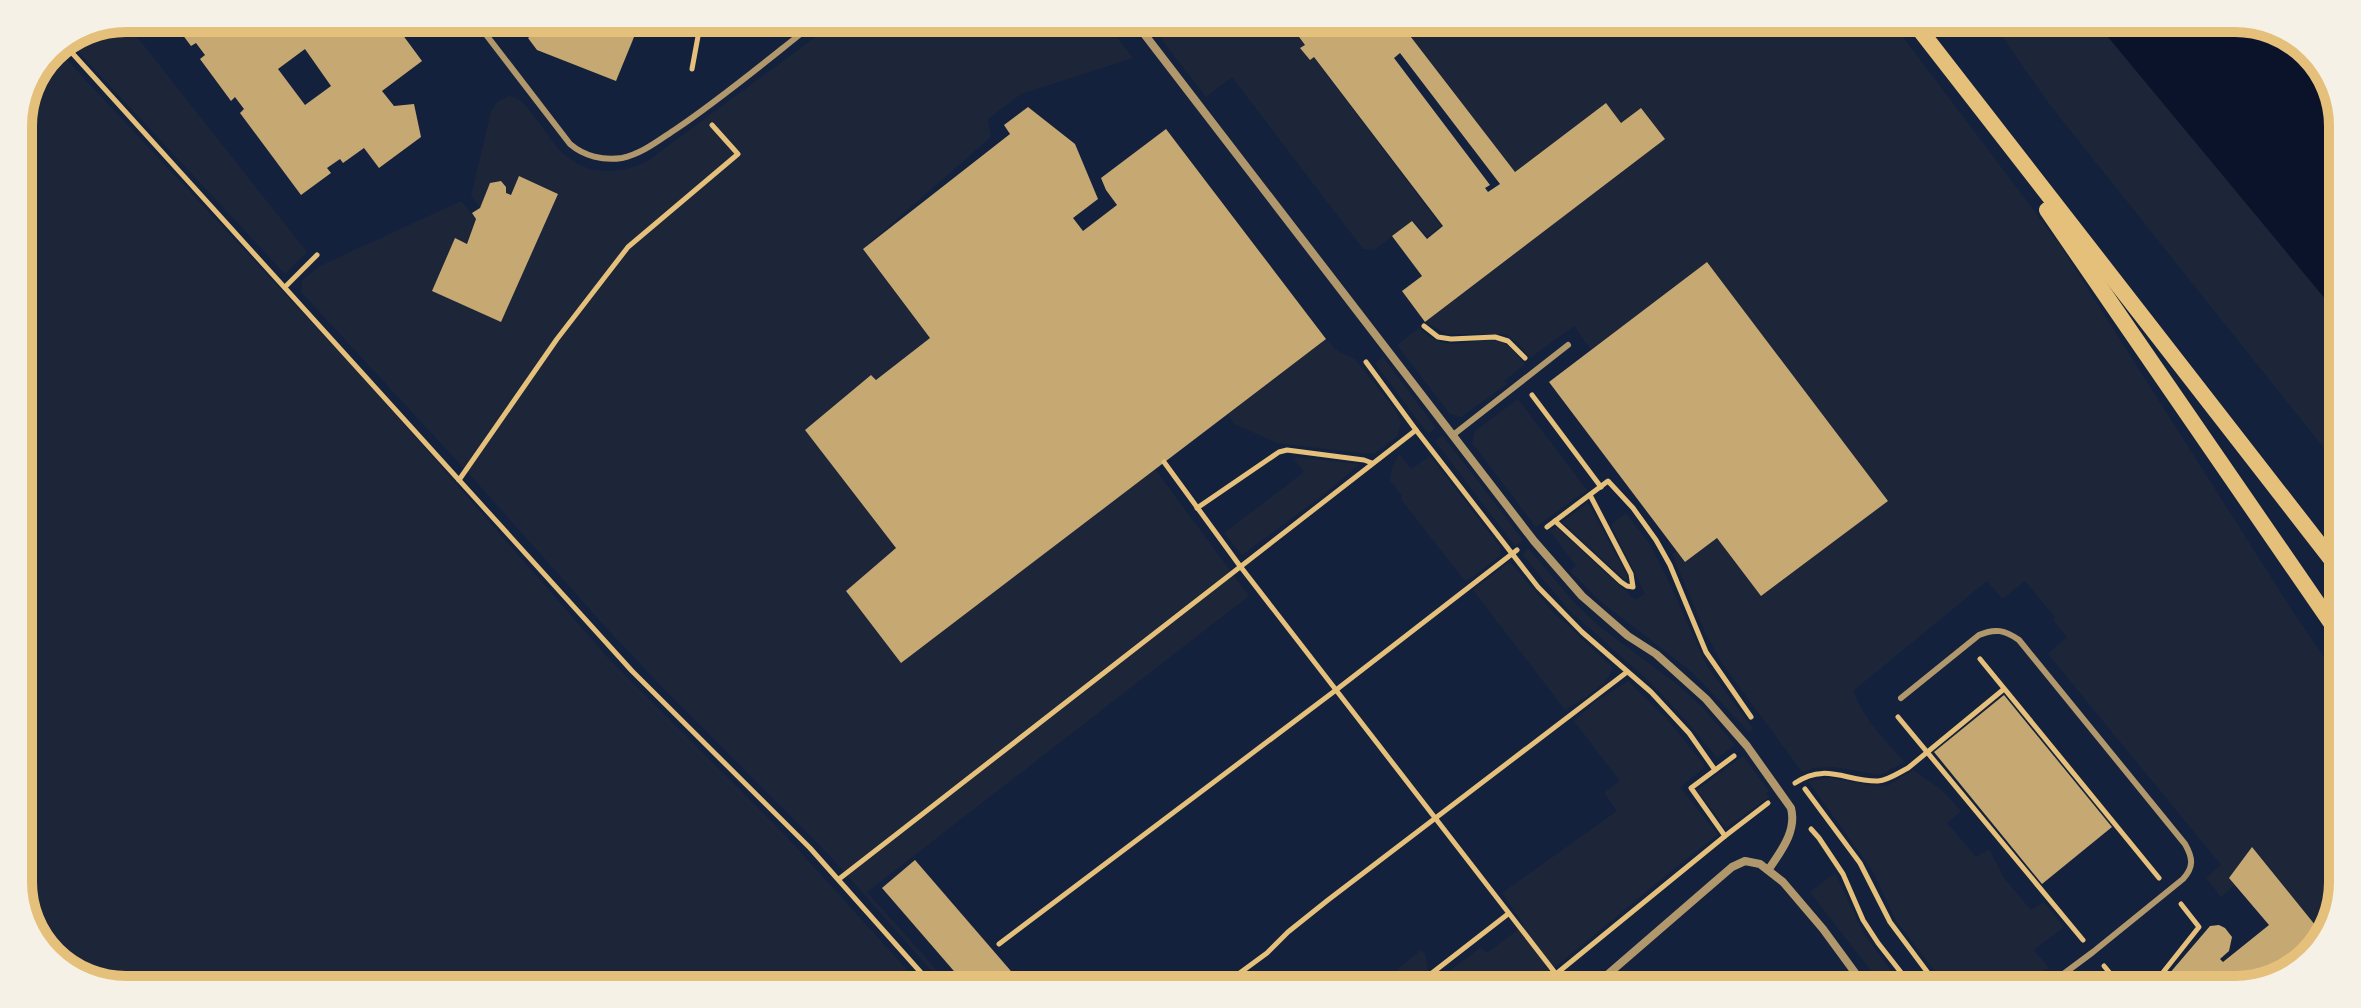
<svg xmlns="http://www.w3.org/2000/svg" width="2361" height="1008" font-family="Montserrat,sans-serif">
	<style>
		.green { fill: #1d2539 }
		.water { fill: #0b132b }
		.building { fill: #c6a872; fill-rule: evenodd }
		.lines { fill: none; stroke-linecap: round; stroke-linejoin: round }
		.path { stroke: #e5c07b; stroke-width: 5 }
		.service { stroke: #b1986c; stroke-width: 6 }
		.minor { stroke: #b1986c; stroke-width: 8 }
		.secondary { stroke: #e5c07b; stroke-width: 16 }
		.rim { fill: none; stroke: #e5c07b; stroke-width: 10 }
	</style>
	<rect width="100%" height="100%" fill="#14213d"/>
	<g class="green">
		<path d="M123,19L307,252L285,274L69,42Z"/>
		<path d="M837,21L1105,22L1133,58L1021,94L988,119L991,137L864,248L930,338L876,380L871,376L805,430L1155,469L1249,596L867,892L950,985H944L831,857L659,684L609,631L470,475L301,292L302,280L320,266L461,201L476,219L467,244L455,239L432,291L501,322L558,194L519,176L511,195L506,193V187L501,181L491,183L480,208L471,196L491,112L497,102L509,96C523,98 528,109 537,120C546,131 554,146 565,155C589,176 622,175 649,160Z"/>
		<path d="M1148,22H1287L1441,226L1427,237L1413,220L1374,250L1363,249L1232,77L1206,97Z"/>
		<path d="M1411,23L1894,25L2060,245L2297,618L2337,675L2335,923L2324,936L2252,847L2229,878L2235,885L2221,897L2206,878L2221,865L2048,654L2067,637L2053,620L2055,617L2025,581L2002,599L1987,581L1853,691C1865,720 1884,740 1905,762L1880,775L1834,767L1813,768L1802,772L1721,662L1705,632L1672,554L1677,551L1686,562L1717,538L1887,500L1707,262L1591,350L1574,326L1530,358L1520,345L1506,334H1447L1425,322L1664,139L1641,108L1621,123L1606,103L1515,172L1404,28Z"/>
		<path d="M1994,25L2276,26L2321,61L2343,119L2339,467L2050,105Z"/>
		<path d="M55,47L369,384L609,659L785,835L921,985L85,982L40,947L18,889V120L50,49Z"/>
		<path d="M1419,328C1452,362 1480,328 1508,346C1514,350 1520,359 1525,364L1504,381L1507,384L1461,417L1450,414L1397,345Z"/>
		<path d="M1326,339L1336,350L1355,359L1396,411L1401,422L1398,436L1375,453L1368,454L1277,443L1234,424L1228,414Z"/>
		<path d="M1383,357L1436,428L1428,434L1375,363Z"/>
		<path d="M1518,399L1587,490L1536,527L1472,443L1475,431Z"/>
		<path d="M1443,436L1523,540L1515,546L1435,441Z"/>
		<path d="M1399,454L1411,469L1430,456L1500,547L1501,555L1472,577L1465,581L1401,499L1402,496L1390,480L1392,468Z"/>
		<path d="M1296,457L1360,464L1318,499L1242,555L1224,533L1304,472L1294,459Z"/>
		<path d="M1588,503L1628,577L1625,580L1562,522Z"/>
		<path d="M1626,513L1648,542L1663,569L1707,666L1753,729L1749,732L1692,672L1599,600L1570,571L1576,566L1550,531L1556,527L1635,600L1645,594L1611,525Z"/>
		<path d="M1529,549L1574,602L1599,626L1677,684L1703,708L1735,745L1717,758L1688,723L1653,685L1569,610L1522,554Z"/>
		<path d="M1511,563L1550,609L1613,668C1607,686 1581,700 1565,710L1473,590L1507,564Z"/>
		<path d="M1628,681L1667,719L1704,765L1703,769L1680,787L1718,835L1680,864L1531,987H1376L1421,950L1425,954L1431,985L1481,947L1487,953L1524,925L1502,893L1617,811L1604,793L1620,781L1574,721L1595,702Z"/>
		<path d="M1743,756L1769,791L1766,793L1769,797L1726,828L1697,790Z"/>
		<path d="M1913,770L1942,790L1961,811L1947,823L1976,857L1989,849L2004,878L2031,910L2044,902L2064,927L2034,950L2049,968L2008,989H1949L1896,921L1872,870L1808,781L1830,778L1868,785L1887,786Z"/>
		<path d="M1835,873L1865,936L1905,989H1885L1810,892Z"/>
	</g>
	<path class="water" d="M2098,25L2276,26L2321,61L2343,119L2341,318Z"/>
	<g class="building">
		<path d="M170,18L391,19L422,61L382,91L394,106L414,104L421,137L379,168L364,148L343,163L340,159L327,168L331,173L301,195L240,113L244,109L235,97L231,101L200,59L205,55L196,43L191,46ZM305,49L331,86L305,105L278,69Z"/>
		<path d="M552,20H641L616,81L537,50L528,38Z"/>
		<path d="M1288,22L1411,23L1404,28L1515,172L1606,103L1621,123L1641,108L1665,139L1425,322L1402,291L1422,276L1392,236L1412,221L1427,239L1443,226L1314,57L1310,60L1300,48L1305,45ZM1400,53L1500,184L1488,192L1485,188L1490,185L1394,58Z"/>
		<path d="M1028,107L1075,144L1098,199L1073,218L1083,231L1117,205L1106,190L1101,178L1166,129L1326,339L901,663L846,591L896,548L805,430L871,375L876,380L930,338L863,249L1010,134L1004,125Z"/>
		<path d="M519,176L558,194L501,322L432,291L455,238L467,244L476,219L472,213L480,208L490,183L501,181L506,187V193L511,195Z"/>
		<path d="M1707,262L1888,501L1761,596L1717,538L1685,562L1549,382Z"/>
		<path d="M2004,695L2112,827L2042,884L1934,752Z"/>
		<path d="M2252,847L2324,936L2305,960L2287,974L2235,990H2158L2157,988L2210,926L2219,925L2225,928L2232,937L2229,951L2220,959L2223,962L2269,925L2229,878Z"/>
		<path d="M915,860L1023,985H966L882,888Z"/>
		<path d="M1732,974L1740,980L1733,988H1729L1724,984Z"/>
	</g>
	<g class="lines">
		<g class="path">
			<path d="M64,44L632,671L810,848L932,985"/>
			<path d="M692,69L701,20"/>
			<path d="M285,287L317,255"/>
			<path d="M1424,326L1438,337L1451,339L1495,337L1508,341L1525,358"/>
			<path d="M1366,362L1416,430L1538,587L1582,632L1651,692L1689,733L1715,770"/>
			<path d="M1532,395L1601,487"/>
			<path d="M1164,462L1240,566L1556,974L1541,987"/>
			<path d="M459,480L557,339L628,247L738,154L712,125"/>
			<path d="M1197,508L1279,452L1287,450L1364,460L1372,463"/>
			<path d="M1555,521L1621,582L1627,586L1633,587L1631,574L1590,495"/>
			<path d="M1547,527L1608,481L1633,508L1656,540L1670,565L1706,652L1751,717"/>
			<path d="M1980,659L2159,878"/>
			<path d="M1898,717L2083,940"/>
			<path d="M1795,783C1826,762 1847,782 1878,781C1889,780 1898,773 1908,768L2004,689"/>
			<path d="M1805,789L1860,863L1890,922L1940,989"/>
			<path d="M1811,829L1819,838L1843,874L1863,920L1878,943L1914,989"/>
			<path d="M1725,836L1768,803"/>
			<path d="M839,879L1416,430"/>
			<path d="M999,944L1336,690L1517,550"/>
			<path d="M2104,966L2124,990"/>
			<path d="M1556,974L1725,836L1691,788L1734,756"/>
			<path d="M1222,986L1267,953L1288,932L1328,900L1627,672"/>
			<path d="M1414,987L1508,914"/>
			<path d="M2149,990L2199,927L2181,904"/>
		</g>
		<g class="service">
			<path d="M474,19L570,144C584,156 603,161 622,158C642,154 659,140 676,129C725,96 771,57 817,21"/>
			<path d="M1453,435L1568,345"/>
			<path d="M1901,698L1979,635C1995,628 2005,630 2019,640L2185,844C2193,858 2194,867 2183,879L2093,952L2054,981L2038,989"/>
		</g>
		<g class="minor">
			<path d="M1135,22L1534,541L1582,596L1628,636L1656,654L1706,699L1747,746L1791,808C1797,831 1781,851 1769,869"/>
			<path d="M1592,988L1703,892L1732,867L1745,861L1760,864L1783,882L1823,929L1867,989"/>
		</g>
		<g class="secondary">
			<path d="M1916,25L2338,568"/>
			<path d="M2047,210L2338,633"/>
		</g>
	</g>
	<path d="M0 0H2361V1008H0ZM126 32H2235A94 94 0 0 1 2329 126V882A94 94 0 0 1 2235 976H126A94 94 0 0 1 32 882V126A94 94 0 0 1 126 32Z" fill="#f6f1e7" fill-rule="evenodd"/>
	<path class="rim" d="M126 32H2235A94 94 0 0 1 2329 126V882A94 94 0 0 1 2235 976H126A94 94 0 0 1 32 882V126A94 94 0 0 1 126 32Z"/>
</svg>
